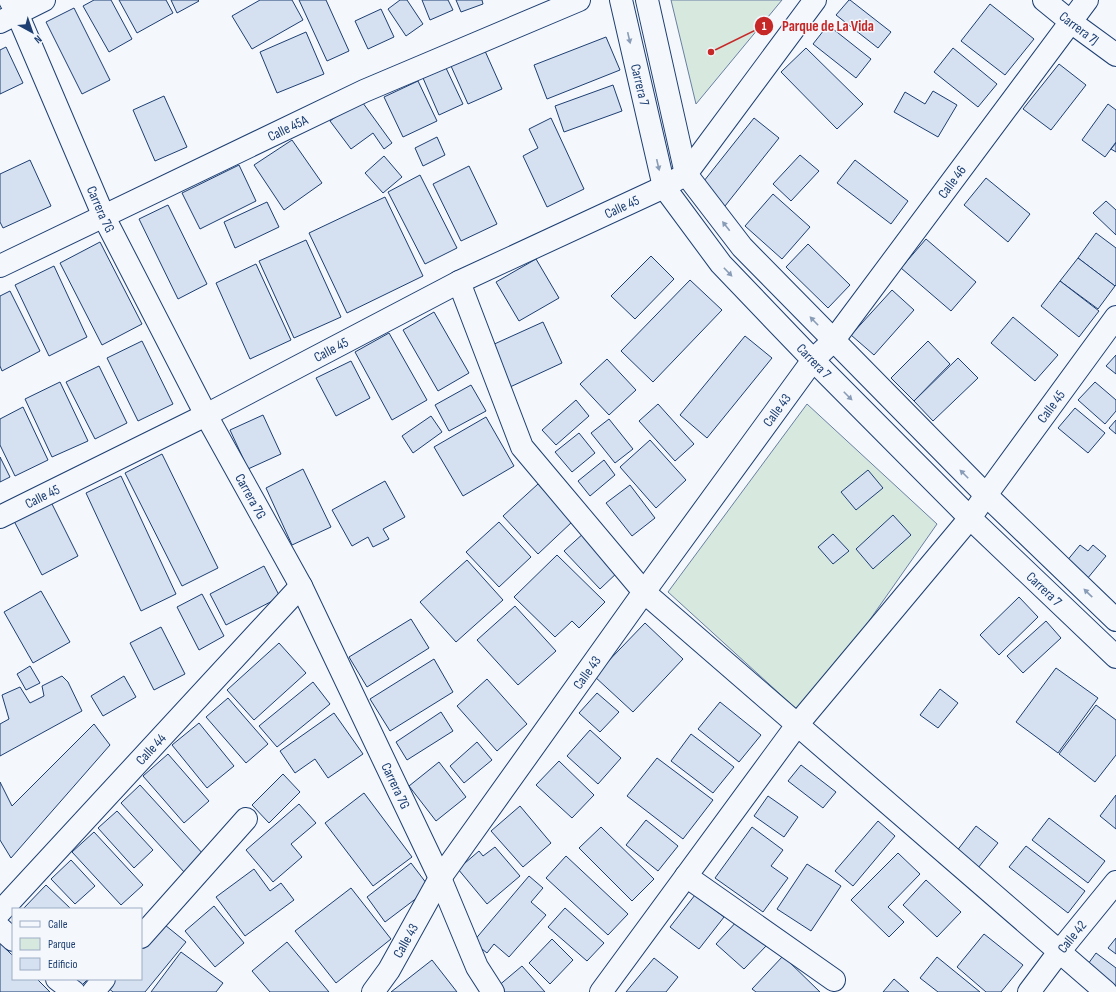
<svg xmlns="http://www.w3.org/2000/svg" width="1116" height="992" font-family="'Sofia Sans Condensed',sans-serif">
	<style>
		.green { fill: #d7e8df; stroke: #687fa3 }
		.building { fill: #d5e0f0; stroke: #1d3f73 }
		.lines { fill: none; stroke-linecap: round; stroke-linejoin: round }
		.street-casing { stroke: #1d3f73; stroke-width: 24 }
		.secondary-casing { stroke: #1d3f73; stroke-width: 24 }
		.street { stroke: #f4f7fb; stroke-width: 22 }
		.secondary { stroke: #f4f7fb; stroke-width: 22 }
		.oneway { fill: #889bb7 }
		.labels { text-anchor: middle; stroke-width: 3; stroke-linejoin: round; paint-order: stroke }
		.street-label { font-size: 14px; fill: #1d3f73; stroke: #f4f7fb }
		.leader { fill: none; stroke: #c62828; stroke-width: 1.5 }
		.callout-dot { fill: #c62828; stroke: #f4f7fb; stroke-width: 1.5 }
		.mark-label { font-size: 12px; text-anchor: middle; font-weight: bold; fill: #fff }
		.callout-label { font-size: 15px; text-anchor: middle; font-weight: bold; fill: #c62828; stroke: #f4f7fb; stroke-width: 3; stroke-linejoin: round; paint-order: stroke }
	</style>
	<rect width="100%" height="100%" fill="#f4f7fb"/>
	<g class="green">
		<path d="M671,0H782L696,104Z"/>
		<path d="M807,404L937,524L803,715L668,592Z"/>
	</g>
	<g class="building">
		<path d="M94,0H111L132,39L109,52L83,6Z"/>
		<path d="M119,0H166L173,13L137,33Z"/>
		<path d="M171,0H198L199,1L177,13Z"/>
		<path d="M260,0H292L303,20L252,49L232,16Z"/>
		<path d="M299,0H326L349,51L327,61Z"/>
		<path d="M400,0H407L423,24L406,36L388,9Z"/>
		<path d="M422,0H448L453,10L430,20Z"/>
		<path d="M456,0H482L483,4L461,12Z"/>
		<path d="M849,0H850L891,32L878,48L836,15Z"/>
		<path d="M990,4L1034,39L1005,75L961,41Z"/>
		<path d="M74,8L110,80L82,94L46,22Z"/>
		<path d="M381,9L394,37L368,49L355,21Z"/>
		<path d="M828,25L871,59L856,78L813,44Z"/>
		<path d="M306,32L324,74L277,93L260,52Z"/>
		<path d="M606,37L620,70L547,99L534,65Z"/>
		<path d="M6,47L23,83L0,94V50Z"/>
		<path d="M806,48L863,104L837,129L781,72Z"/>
		<path d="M953,48L997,84L978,107L934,72Z"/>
		<path d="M485,51L502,89L468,104L451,66Z"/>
		<path d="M1059,64L1086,85L1051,130L1023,109Z"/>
		<path d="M446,68L463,104L439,115L423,78Z"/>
		<path d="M418,81L437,121L403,137L384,97Z"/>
		<path d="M613,85L622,111L564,132L555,106Z"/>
		<path d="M933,91L957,105L938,137L894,112L905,92L925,104Z"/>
		<path d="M164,96L187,147L155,161L133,110Z"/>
		<path d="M360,99L392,143L384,149L373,133L351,149L330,121Z"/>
		<path d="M1108,104L1116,110V142L1105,157L1082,140Z"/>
		<path d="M551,118L584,189L547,207L523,156L538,148L529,129Z"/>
		<path d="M754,118L779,138L725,206L700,186Z"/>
		<path d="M437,137L445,155L423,166L415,148Z"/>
		<path d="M292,140L322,183L284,210L254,165Z"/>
		<path d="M1116,143V152L1111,149Z"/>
		<path d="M800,155L819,171L791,201L773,184Z"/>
		<path d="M384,156L402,177L383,193L365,173Z"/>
		<path d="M30,160L51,206L3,228L0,222V174Z"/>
		<path d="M855,160L908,201L891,224L837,183Z"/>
		<path d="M239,165L256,201L200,229L182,193Z"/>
		<path d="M469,166L497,224L461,241L433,184Z"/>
		<path d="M420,175L457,248L425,264L388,192Z"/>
		<path d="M986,178L1030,214L1008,242L964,205Z"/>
		<path d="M773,194L810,227L782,259L745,226Z"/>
		<path d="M385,197L423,276L347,313L309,233Z"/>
		<path d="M1106,201L1116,210V235L1093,213Z"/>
		<path d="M267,202L279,227L235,248L224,222Z"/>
		<path d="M168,205L207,284L178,299L139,219Z"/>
		<path d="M1096,233L1116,248V285L1115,286L1078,258Z"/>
		<path d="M926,239L976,282L951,311L901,268Z"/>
		<path d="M306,240L341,317L294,338L259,261Z"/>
		<path d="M100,242L142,324L102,345L60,263Z"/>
		<path d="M808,244L850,285L828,308L786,267Z"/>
		<path d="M651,256L674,279L635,319L611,296Z"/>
		<path d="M1078,258L1115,286L1098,309L1060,281Z"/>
		<path d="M536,259L559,298L519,321L496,282Z"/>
		<path d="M256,264L291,340L250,359L216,283Z"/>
		<path d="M54,266L87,337L49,356L15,285Z"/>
		<path d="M690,280L722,310L653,382L621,351Z"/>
		<path d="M1060,281L1099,311L1079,337L1041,306Z"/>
		<path d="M892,290L914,310L874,355L851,335Z"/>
		<path d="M10,291L40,351L2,371L0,366V296Z"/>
		<path d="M434,312L469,373L438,391L403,330Z"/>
		<path d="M1013,317L1058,355L1035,381L991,343Z"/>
		<path d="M543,322L562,363L510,387L490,346Z"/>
		<path d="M389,333L427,400L392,420L355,352Z"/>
		<path d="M745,336L772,358L707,438L680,415Z"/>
		<path d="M142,341L173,404L138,421L107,358Z"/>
		<path d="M928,341L950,364L914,401L891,378Z"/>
		<path d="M1116,355V374L1106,366Z"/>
		<path d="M958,358L978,378L933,421L914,401Z"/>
		<path d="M607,359L636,390L609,415L580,384Z"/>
		<path d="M351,361L370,398L336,416L316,378Z"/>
		<path d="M99,366L127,423L95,439L66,382Z"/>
		<path d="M60,382L88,441L52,457L25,399Z"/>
		<path d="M1095,382L1116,400V411L1105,424L1078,400Z"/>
		<path d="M471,385L486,411L449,431L435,405Z"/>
		<path d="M576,400L589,416L556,445L542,430Z"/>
		<path d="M658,404L694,444L675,461L639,421Z"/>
		<path d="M23,407L48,460L15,476L0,445V419Z"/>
		<path d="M1075,408L1105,433L1088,453L1058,428Z"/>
		<path d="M263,415L281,454L248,469L230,430Z"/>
		<path d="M431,416L442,432L413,453L402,436Z"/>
		<path d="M486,417L514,466L463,496L434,447Z"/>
		<path d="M609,419L633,449L615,463L591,433Z"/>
		<path d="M1116,420V434L1109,428Z"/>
		<path d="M579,433L595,453L572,472L555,452Z"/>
		<path d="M650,440L686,480L656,508L620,467Z"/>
		<path d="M162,454L218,568L182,586L125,473Z"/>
		<path d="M0,457L10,477L0,482Z"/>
		<path d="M604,460L615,475L590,496L578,481Z"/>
		<path d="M303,469L331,527L292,545L266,488Z"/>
		<path d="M868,470L883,488L856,510L841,492Z"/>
		<path d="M121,476L176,594L141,611L86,493Z"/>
		<path d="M385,481L405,517L383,529L389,539L373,547L368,537L352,546L332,510Z"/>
		<path d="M538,484L573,521L538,554L503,516Z"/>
		<path d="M630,485L655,518L632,536L606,503Z"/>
		<path d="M51,502L78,556L42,575L14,521Z"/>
		<path d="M893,515L911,535L873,569L856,549Z"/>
		<path d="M499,522L531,557L499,587L466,552Z"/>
		<path d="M585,532L620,570L600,589L564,551Z"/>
		<path d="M833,534L849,551L833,564L818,547Z"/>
		<path d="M1080,545L1088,551L1093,545L1106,556L1087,579L1066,562Z"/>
		<path d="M557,555L605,602L579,628L572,621L555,637L514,597Z"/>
		<path d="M467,560L503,600L456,642L420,602Z"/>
		<path d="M264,566L280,597L226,625L210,594Z"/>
		<path d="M41,591L70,642L33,663L4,612Z"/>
		<path d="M202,594L224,636L199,650L177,607Z"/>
		<path d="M1019,597L1038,617L999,655L980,635Z"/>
		<path d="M515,606L556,651L518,685L477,640Z"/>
		<path d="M411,619L429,648L367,687L349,657Z"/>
		<path d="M1046,621L1061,638L1023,673L1007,656Z"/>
		<path d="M645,623L683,659L633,712L594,676Z"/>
		<path d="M161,627L185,674L154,690L130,643Z"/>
		<path d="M279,643L306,673L254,720L227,690Z"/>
		<path d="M434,659L453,692L390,731L370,699Z"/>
		<path d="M30,666L40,683L26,690L17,674Z"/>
		<path d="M1056,668L1098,698L1058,753L1016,722Z"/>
		<path d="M62,676L68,682L82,711L0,756V724L9,719L2,695L20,687L30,703L44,696L42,686Z"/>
		<path d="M124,676L136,697L103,716L91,696Z"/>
		<path d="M487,679L527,724L497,751L457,706Z"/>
		<path d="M313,682L330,704L277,747L259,726Z"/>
		<path d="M940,689L958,703L938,728L920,715Z"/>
		<path d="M597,693L619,712L600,732L579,713Z"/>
		<path d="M228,698L268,744L246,763L206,717Z"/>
		<path d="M720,702L761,735L739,762L698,729Z"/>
		<path d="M1096,705L1116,720V755L1095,782L1059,754Z"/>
		<path d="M441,712L453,731L407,760L396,742Z"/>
		<path d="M334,713L363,754L328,778L315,759L295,773L280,751Z"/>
		<path d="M199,723L234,766L207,788L172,745Z"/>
		<path d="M94,724L110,745L11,858L0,840V782L12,806Z"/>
		<path d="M590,730L621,758L598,784L567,756Z"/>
		<path d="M691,734L734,767L713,793L671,761Z"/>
		<path d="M477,742L492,760L464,783L450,766Z"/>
		<path d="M168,754L209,801L184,823L143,776Z"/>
		<path d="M657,758L713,800L683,839L627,796Z"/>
		<path d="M559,761L594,795L572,818L536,785Z"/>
		<path d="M439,762L466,797L436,821L409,786Z"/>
		<path d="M801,765L836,792L823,808L788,781Z"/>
		<path d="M283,774L300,792L269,823L252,805Z"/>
		<path d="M140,785L204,855L185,873L121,803Z"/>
		<path d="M364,793L412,857L373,886L325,823Z"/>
		<path d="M1116,795V829L1100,816Z"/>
		<path d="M768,796L798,817L784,837L754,816Z"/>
		<path d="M299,804L316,823L291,844L302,857L273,882L246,850Z"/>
		<path d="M520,806L551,843L523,867L491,831Z"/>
		<path d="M117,811L153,850L134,868L98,828Z"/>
		<path d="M1049,818L1105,861L1088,883L1032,840Z"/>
		<path d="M646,820L678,846L658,871L626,845Z"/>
		<path d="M878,821L895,836L853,886L835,871Z"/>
		<path d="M976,826L998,843L974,873L953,856Z"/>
		<path d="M601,827L654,879L632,901L579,848Z"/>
		<path d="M752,827L783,850L771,866L788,878L763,912L715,878Z"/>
		<path d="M94,832L143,885L121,905L72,852Z"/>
		<path d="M1026,846L1085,891L1068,913L1009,867Z"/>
		<path d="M495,847L520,876L487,904L458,869L479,851L483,856Z"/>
		<path d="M898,853L920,874L888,907L904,922L889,937L851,900Z"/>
		<path d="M566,856L628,914L608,935L546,878Z"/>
		<path d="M71,860L95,886L75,904L51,879Z"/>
		<path d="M411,863L430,888L385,922L367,897Z"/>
		<path d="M807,864L841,886L811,931L777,909Z"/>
		<path d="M254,869L270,891L281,883L294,900L245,936L216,897Z"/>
		<path d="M529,876L543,888L531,902L546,915L509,957L494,944L487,953L473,942Z"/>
		<path d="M926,880L961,912L937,937L903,905Z"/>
		<path d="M46,885L71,909H23Z"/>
		<path d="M351,888L391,939L336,983L295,931Z"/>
		<path d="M695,895L724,917L699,949L670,927Z"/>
		<path d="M214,906L244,943L215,967L185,931Z"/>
		<path d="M565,908L604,943L587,961L548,927Z"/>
		<path d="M738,920L767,945L744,969L716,944Z"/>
		<path d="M160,921L186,942L145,992H113L107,987L113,979H141V944Z"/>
		<path d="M984,934L1023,965L1001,992H986L957,967Z"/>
		<path d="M1116,938V954L1108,948Z"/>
		<path d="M552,939L573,960L550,984L529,963Z"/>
		<path d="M287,942L329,992H270L252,971Z"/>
		<path d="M0,943L13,956V979H37L50,992H0Z"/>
		<path d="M181,952L223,983L216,992H151Z"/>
		<path d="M1096,953L1116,968V992L1080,975Z"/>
		<path d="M783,956L820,992H756L752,989Z"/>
		<path d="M937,957L980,992H938L920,978Z"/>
		<path d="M654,958L678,977L666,992H626Z"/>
		<path d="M432,960L457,992H391Z"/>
		<path d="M522,966L545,992H502L497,987Z"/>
		<path d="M76,979H88L82,985Z"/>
		<path d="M894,979L909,992H883Z"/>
	</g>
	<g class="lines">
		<defs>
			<g id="street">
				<path id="s1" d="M10,0L17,13L104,217L206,415L301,586L440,878L477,967L493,992"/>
				<path id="s2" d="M1044,0L1071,22L1116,55"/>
				<path d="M0,22L44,0"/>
				<path id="s3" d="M0,266L364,91L579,0"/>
				<path d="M459,282L522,447L644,592L1106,992"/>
				<path id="s4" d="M0,517L206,415L459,282L664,187L686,174L815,0"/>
				<path d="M686,876L834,980"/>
				<path id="s5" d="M0,912L301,586"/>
				<path d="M0,928L13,940"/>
				<path d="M141,937L246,819"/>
				<path d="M57,979L74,992"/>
				<path d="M93,992L104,979"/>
				<path id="s6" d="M373,992L389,970L440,878L644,592L813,360L833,341L1087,0"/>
				<path id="s7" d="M601,992L797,725L970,518L986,495L1116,317"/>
				<path id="s8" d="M1029,992L1059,952L1116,882"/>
			</g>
			<g id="secondary">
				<path id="s9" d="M621,0L664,187L721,264L813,360L970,518L1116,657"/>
				<path d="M647,0L686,174L742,247L986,495L1116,620"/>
			</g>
		</defs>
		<use href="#street" class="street-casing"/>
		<use href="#secondary" class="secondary-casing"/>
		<use href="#street" class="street"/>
		<use href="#secondary" class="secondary"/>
	</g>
	<defs><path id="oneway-solid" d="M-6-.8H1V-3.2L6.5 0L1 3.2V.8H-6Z"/></defs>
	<g class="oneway">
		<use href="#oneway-solid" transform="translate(629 38) rotate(77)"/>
		<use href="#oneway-solid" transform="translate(658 165) rotate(77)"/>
		<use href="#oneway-solid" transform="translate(726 226) rotate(-128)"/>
		<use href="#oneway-solid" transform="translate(728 272) rotate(46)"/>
		<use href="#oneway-solid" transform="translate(814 321) rotate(-134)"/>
		<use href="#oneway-solid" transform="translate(848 396) rotate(45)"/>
		<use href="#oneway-solid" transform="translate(964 474) rotate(-135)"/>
		<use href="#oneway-solid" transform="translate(1088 593) rotate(-136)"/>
	</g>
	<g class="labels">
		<g class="street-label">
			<text dy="5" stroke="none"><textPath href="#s2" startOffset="45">Carrera 7J</textPath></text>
			<text dy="5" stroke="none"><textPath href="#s9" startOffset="87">Carrera 7</textPath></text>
			<text dy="5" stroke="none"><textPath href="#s3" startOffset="319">Calle 45A</textPath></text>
			<text dy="5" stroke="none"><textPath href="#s6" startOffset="997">Calle 46</textPath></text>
			<text dy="5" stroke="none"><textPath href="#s4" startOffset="695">Calle 45</textPath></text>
			<text dy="5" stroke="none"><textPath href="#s1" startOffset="228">Carrera 7G</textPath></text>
			<text dy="5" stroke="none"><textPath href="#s4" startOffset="371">Calle 45</textPath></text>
			<text dy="5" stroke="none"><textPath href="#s9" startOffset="422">Carrera 7</textPath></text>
			<text dy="5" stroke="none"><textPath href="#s7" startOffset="739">Calle 45</textPath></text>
			<text dy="5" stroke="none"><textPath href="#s6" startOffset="709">Calle 43</textPath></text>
			<text dy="5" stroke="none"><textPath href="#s4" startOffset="47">Calle 45</textPath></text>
			<text dy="5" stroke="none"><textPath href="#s1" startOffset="552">Carrera 7G</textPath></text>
			<text dy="5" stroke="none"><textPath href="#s9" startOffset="746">Carrera 7</textPath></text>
			<text dy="5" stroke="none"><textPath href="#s6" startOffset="385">Calle 43</textPath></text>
			<text dy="5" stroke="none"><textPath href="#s5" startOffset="222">Calle 44</textPath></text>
			<text dy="5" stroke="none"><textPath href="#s1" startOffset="876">Carrera 7G</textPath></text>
			<text dy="5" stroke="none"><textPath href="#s8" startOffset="70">Calle 42</textPath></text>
			<text dy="5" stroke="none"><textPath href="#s6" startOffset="61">Calle 43</textPath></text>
		</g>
	</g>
	<path class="leader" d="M711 52L764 26"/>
	<g class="callout-dot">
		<circle cx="711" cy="52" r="4"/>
		<circle cx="764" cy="26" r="10"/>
	</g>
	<g class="mark-label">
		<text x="764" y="30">1</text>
	</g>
	<g class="callout-label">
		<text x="828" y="31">Parque de La Vida</text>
	</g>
	<rect x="12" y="908" width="130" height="72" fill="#f4f7fb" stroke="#9eadc5"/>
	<rect x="20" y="921" width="20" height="6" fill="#f4f7fb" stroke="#9eadc5"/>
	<text x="48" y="928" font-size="12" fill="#1d3f73">Calle</text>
	<rect x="20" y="938" width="20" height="12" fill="#d7e8df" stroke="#9eadc5"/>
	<text x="48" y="948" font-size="12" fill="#1d3f73">Parque</text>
	<rect x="20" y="958" width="20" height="12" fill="#d5e0f0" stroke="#9eadc5"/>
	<text x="48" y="968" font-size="12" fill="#1d3f73">Edificio</text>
	<g transform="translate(32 32) rotate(140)" stroke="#f4f7fb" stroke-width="3" paint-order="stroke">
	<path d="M0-3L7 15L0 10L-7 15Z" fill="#1d3f73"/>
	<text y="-6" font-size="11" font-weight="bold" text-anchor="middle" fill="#1d3f73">N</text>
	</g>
</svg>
